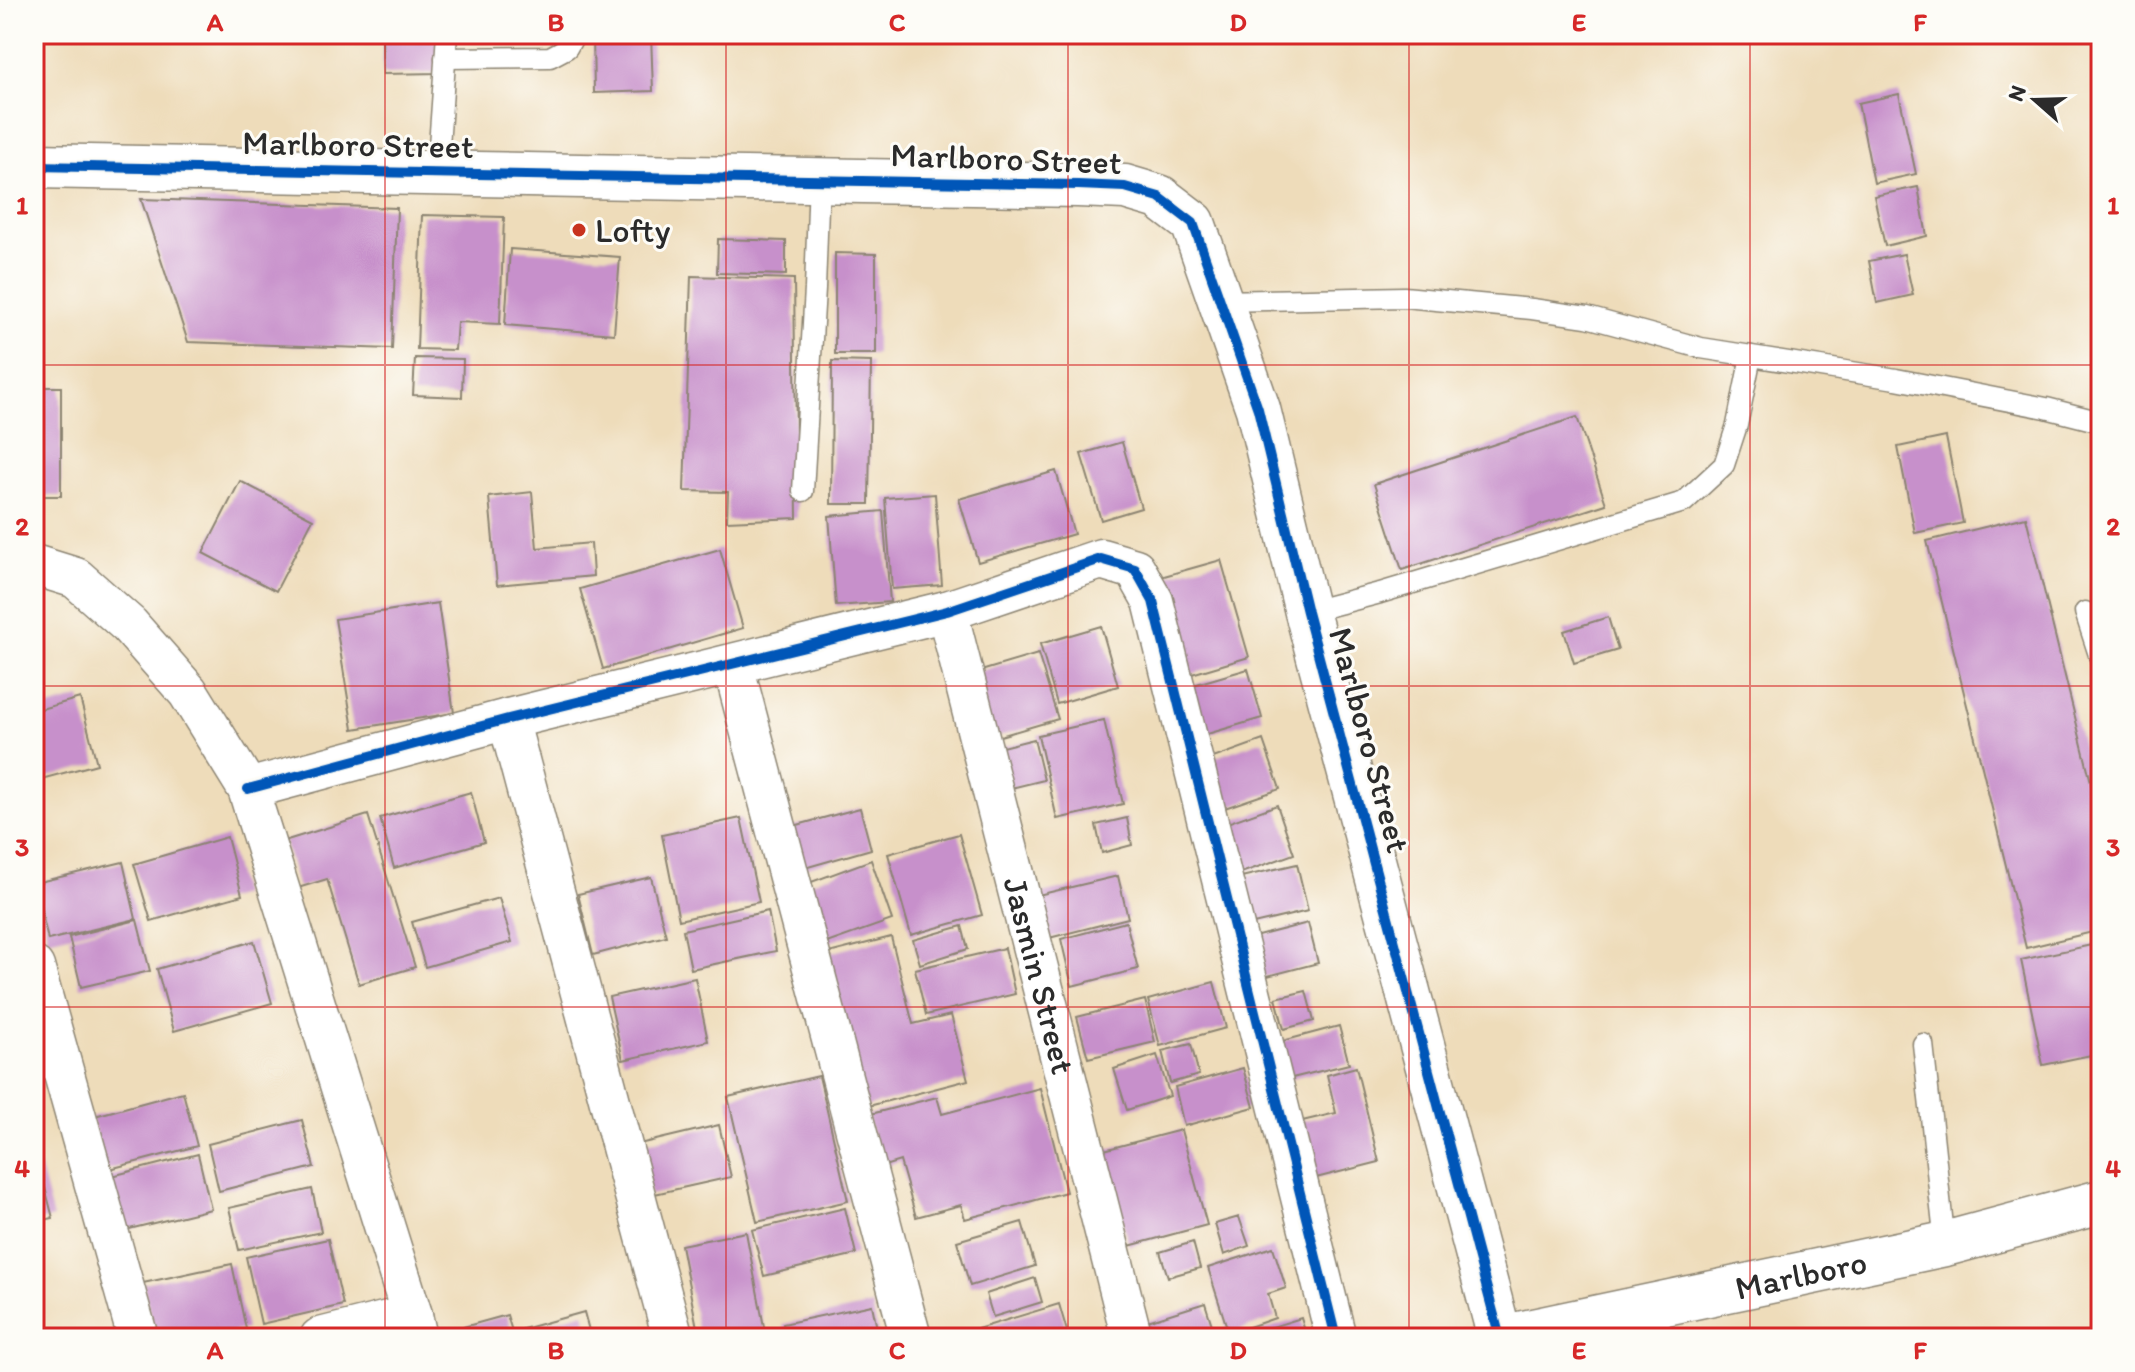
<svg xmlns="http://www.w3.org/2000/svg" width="2135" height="1372" font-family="Itim,sans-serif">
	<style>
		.building { fill: #c790cb }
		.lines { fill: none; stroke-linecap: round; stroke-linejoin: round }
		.service-casing { stroke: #8c8472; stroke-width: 23 }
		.minor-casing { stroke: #8c8472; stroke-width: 43 }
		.tertiary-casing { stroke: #8c8472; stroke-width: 47 }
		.service { stroke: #fff; stroke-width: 20 }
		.minor { stroke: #fff; stroke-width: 40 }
		.tertiary { stroke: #fff; stroke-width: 44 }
		.cycleway-casing { stroke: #fdfcf7; stroke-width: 15 }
		.cycleway { stroke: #0057b8; stroke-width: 10 }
		.grid { fill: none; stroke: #d62828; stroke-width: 2; stroke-opacity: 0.55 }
		.poi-dot { fill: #c8321e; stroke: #fdfcf7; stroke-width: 3 }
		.labels { text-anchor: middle; stroke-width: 6; stroke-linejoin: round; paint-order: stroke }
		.street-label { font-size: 34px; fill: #2b2b2b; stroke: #fdfcf7 }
		.poi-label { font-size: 34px; fill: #2b2b2b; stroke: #fdfcf7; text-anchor: start }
		.neatline { fill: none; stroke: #d62828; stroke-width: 3 }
		.grid-label { font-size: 26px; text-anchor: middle; font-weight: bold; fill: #d62828 }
	</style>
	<rect width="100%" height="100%" fill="#fdfcf7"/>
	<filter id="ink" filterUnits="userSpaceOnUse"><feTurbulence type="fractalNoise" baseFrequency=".0125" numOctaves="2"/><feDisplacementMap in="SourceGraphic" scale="16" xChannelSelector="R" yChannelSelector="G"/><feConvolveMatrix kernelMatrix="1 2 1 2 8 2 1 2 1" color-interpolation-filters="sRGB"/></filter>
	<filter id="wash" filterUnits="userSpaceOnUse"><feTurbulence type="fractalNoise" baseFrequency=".006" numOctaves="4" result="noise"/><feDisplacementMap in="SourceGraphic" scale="32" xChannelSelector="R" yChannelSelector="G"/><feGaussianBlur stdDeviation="1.8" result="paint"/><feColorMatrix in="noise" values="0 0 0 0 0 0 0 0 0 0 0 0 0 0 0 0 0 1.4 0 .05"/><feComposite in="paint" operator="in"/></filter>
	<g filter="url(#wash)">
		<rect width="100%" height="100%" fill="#eedcba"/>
		<g id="blocks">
			<g class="building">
				<path d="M382,34H438L439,73L383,74Z"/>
				<path d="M593,34H651L653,91L594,93Z"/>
				<path d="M1899,94L1916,174L1874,183L1858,103Z"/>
				<path d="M1918,187L1927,236L1885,246L1874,196Z"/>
				<path d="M141,199L397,208L392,349L188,342Z"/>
				<path d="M422,215L504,217L500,324L457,322L455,350L417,349Z"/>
				<path d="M718,239L786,241V275L717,273Z"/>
				<path d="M510,249L620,257L614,334L505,325Z"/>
				<path d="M835,253L876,254V354H835Z"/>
				<path d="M1904,254L1913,295L1877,303L1869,261Z"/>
				<path d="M691,276L794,279L797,518L727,521L728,492L684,491Z"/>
				<path d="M415,358L463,359L462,397L413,395Z"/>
				<path d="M832,361L871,362L869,504H831Z"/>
				<rect x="34" y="387" width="27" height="109"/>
				<path d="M1577,417L1606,504L1402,570L1374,484Z"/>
				<path d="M1946,437L1963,523L1915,533L1898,447Z"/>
				<path d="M1122,442L1141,508L1101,520L1081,454Z"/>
				<path d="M1056,471L1074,534L978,562L959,499Z"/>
				<path d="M240,481L313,519L276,591L203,553Z"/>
				<path d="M532,492L537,548L591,543L593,576L497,585L489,497Z"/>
				<path d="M935,494L942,585L892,589L885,498Z"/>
				<path d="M883,511L890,602L836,606L829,516Z"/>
				<path d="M2026,517L2101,823V930L2026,948L1927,541Z"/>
				<path d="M720,549L743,628L603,669L580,589Z"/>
				<path d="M1221,560L1249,657L1185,676L1157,578Z"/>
				<path d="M438,603L454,713L353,729L335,619Z"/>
				<path d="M1608,617L1618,650L1574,663L1564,631Z"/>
				<path d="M1101,626L1118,686L1057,704L1040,644Z"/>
				<path d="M1038,654L1058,719L990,739L971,674Z"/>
				<path d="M1248,669L1262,718L1197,737L1183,688Z"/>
				<path d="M80,698L97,764L34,781V711Z"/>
				<path d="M1104,720L1123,804L1057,819L1038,735Z"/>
				<path d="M1034,739L1044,780L1003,790L994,749Z"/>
				<path d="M1263,740L1280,789L1219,810L1202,762Z"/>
				<path d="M471,792L484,842L394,868L380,818Z"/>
				<path d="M1277,805L1294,854L1241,873L1224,824Z"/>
				<path d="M860,808L871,849L801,869L790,827Z"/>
				<path d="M368,815L415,967L359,984L327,879L298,888L284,841Z"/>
				<path d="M741,818L759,902L679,920L662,835Z"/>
				<path d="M1127,818L1132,845L1102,853L1096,825Z"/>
				<path d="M959,834L982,915L911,935L888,854Z"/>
				<path d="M227,837L242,895L151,921L134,864Z"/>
				<path d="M871,860L892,920L824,944L803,885Z"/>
				<path d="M123,862L136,919L48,940L35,883Z"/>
				<path d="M1297,864L1308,911L1249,925L1237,878Z"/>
				<path d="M1118,876L1128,918L1049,938L1038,895Z"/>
				<path d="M651,877L666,936L593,955L578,894Z"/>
				<path d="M499,898L512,942L425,967L412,922Z"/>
				<path d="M768,911L776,951L691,969L683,930Z"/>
				<path d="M137,920L150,971L81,987L69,937Z"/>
				<path d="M1126,922L1138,969L1072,986L1061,939Z"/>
				<path d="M1308,923L1318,963L1256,979L1246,939Z"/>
				<path d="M962,926L968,949L920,964L913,940Z"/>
				<path d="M891,937L913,1024L951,1015L968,1080L865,1107L825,954Z"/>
				<path d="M254,941L272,1003L174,1031L157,969Z"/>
				<path d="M2101,943V1053L2043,1065L2021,960Z"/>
				<path d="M1005,948L1015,994L926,1015L915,969Z"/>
				<path d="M695,978L708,1041L623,1060L609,997Z"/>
				<path d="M1214,982L1226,1028L1160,1046L1148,1000Z"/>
				<path d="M1306,991L1314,1021L1284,1029L1276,998Z"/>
				<path d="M1145,1000L1155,1042L1088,1058L1077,1017Z"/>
				<path d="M1339,1026L1349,1064L1288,1079L1279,1042Z"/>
				<path d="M1191,1044L1199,1075L1170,1083L1162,1051Z"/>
				<path d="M1157,1055L1170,1096L1127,1110L1114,1069Z"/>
				<path d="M1356,1067L1379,1162L1312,1179L1298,1122L1336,1113L1327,1075Z"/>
				<path d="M1243,1068L1254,1107L1184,1126L1175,1087Z"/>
				<path d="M819,1076L848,1201L757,1222L728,1097Z"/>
				<path d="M1040,1088L1066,1192L965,1219L961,1205L916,1217L900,1161L881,1167L867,1115L937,1097L942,1114Z"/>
				<path d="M183,1092L197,1146L106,1170L91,1117Z"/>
				<path d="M302,1120L314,1167L219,1191L208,1144Z"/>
				<path d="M719,1125L731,1177L650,1195L639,1144Z"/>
				<path d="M1181,1130L1207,1225L1129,1246L1104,1150Z"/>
				<path d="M198,1154L211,1209L117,1232L104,1178Z"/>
				<path d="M39,1165L53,1218L34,1222V1166Z"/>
				<path d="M312,1189L321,1232L239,1250L229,1208Z"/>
				<path d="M845,1208L856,1254L764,1276L752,1230Z"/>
				<path d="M1239,1217L1249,1246L1224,1255L1215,1224Z"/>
				<path d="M1022,1222L1035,1266L970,1286L957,1241Z"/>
				<path d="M746,1232L765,1332L735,1338H699L681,1245Z"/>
				<path d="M328,1239L343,1305L261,1324L246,1257Z"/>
				<path d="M1193,1242L1200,1268L1168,1277L1160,1252Z"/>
				<path d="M1273,1247L1286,1288L1268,1294L1275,1318L1229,1334L1208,1268Z"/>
				<path d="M232,1264L246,1329L206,1338H155L143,1283Z"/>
				<path d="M1035,1278L1042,1302L993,1317L986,1294Z"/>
				<path d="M1205,1303L1216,1338H1142L1138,1324Z"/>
				<path d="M1059,1304L1069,1338H973L971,1331Z"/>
				<path d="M872,1305L879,1338H785L783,1324Z"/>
				<path d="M584,1312L591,1338H526L523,1329Z"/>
				<path d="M507,1315L514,1338H427V1337Z"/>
				<path d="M1301,1318L1307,1338H1251L1250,1334Z"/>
			</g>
		</g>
	</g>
	<g filter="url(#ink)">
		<use href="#blocks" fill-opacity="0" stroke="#8c8472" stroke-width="2"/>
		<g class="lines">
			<defs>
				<g id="service">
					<path d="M445,58L550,57L567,48L572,39L571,34"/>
					<path d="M437,174L447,34"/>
					<path d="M1220,301L1404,297L1532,309L1587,317L1701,348L1896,379L2046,408L2101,422"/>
					<path d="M803,491L815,289L819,179"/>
					<path d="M1307,612L1380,593L1684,502L1724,465L1737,425L1751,356"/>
					<path d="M2085,612L2101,661"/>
					<path d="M1923,1044L1945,1244"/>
				</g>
				<g id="minor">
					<path d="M34,565L76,578L129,625L188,692L248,789L412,1315L417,1338"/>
					<path id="s1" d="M947,611L1132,1338"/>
					<path d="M733,665L911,1338"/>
					<path d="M508,719L673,1338"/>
					<path d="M248,789L508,719L947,611L1101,559L1135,569L1153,601L1336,1338"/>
					<path d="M34,967L138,1338"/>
					<path d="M320,1338L412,1315"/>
				</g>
				<g id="tertiary">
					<path id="s2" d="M34,166L1078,185L1125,187L1159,197L1193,223L1258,409L1307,612L1500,1338L1945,1244L2101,1202"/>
				</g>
			</defs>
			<use href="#service" class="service-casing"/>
			<use href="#minor" class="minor-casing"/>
			<use href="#tertiary" class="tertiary-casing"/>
			<use href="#service" class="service"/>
			<use href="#minor" class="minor"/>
			<use href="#tertiary" class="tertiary"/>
			<defs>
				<g id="cycleway">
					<path d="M34,166L1078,185L1125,187L1159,197L1193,223L1258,409L1307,612L1500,1338"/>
					<path d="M248,789L508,719L947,611L1101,559L1135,569L1153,601L1336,1338"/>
				</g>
			</defs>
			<use href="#cycleway" class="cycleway-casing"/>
			<use href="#cycleway" class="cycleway"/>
		</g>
	</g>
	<path class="grid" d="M385,34V1338M726,34V1338M1068,34V1338M1409,34V1338M1750,34V1338M34,365H2101M34,686H2101M34,1007H2101"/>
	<circle class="poi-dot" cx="579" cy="230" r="8"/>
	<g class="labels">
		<g class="street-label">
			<text transform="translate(358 144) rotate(1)" y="12">Marlboro Street</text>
			<text transform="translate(1006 158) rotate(2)" y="12">Marlboro Street</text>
			<text transform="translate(1370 740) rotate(75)" y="12">Marlboro Street</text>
			<text dy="12" stroke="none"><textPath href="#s1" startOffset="376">Jasmin Street</textPath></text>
			<text dy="12" stroke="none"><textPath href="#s2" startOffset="2634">Marlboro</textPath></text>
		</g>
		<g class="poi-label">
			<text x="595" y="242">Lofty</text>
		</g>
	</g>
	<rect width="2135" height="1372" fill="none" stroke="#fdfcf7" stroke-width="88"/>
	<g transform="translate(2035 100) rotate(290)" stroke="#fdfcf7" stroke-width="6" paint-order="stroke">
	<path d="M0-6L14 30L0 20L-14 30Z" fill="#2b2b2b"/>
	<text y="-12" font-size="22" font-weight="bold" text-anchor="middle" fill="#2b2b2b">N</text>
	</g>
	<rect x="44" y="44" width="2047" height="1284" class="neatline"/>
	<g class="grid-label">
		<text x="215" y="31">A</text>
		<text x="556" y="31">B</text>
		<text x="897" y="31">C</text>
		<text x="1238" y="31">D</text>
		<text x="1579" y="31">E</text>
		<text x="1920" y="31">F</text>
		<text x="22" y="214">1</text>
		<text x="2113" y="214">1</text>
		<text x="22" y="535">2</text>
		<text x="2113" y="535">2</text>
		<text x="22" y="856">3</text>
		<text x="2113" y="856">3</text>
		<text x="22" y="1177">4</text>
		<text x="2113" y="1177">4</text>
		<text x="215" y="1359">A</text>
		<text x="556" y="1359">B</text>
		<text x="897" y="1359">C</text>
		<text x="1238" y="1359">D</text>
		<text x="1579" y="1359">E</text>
		<text x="1920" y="1359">F</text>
	</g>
</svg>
